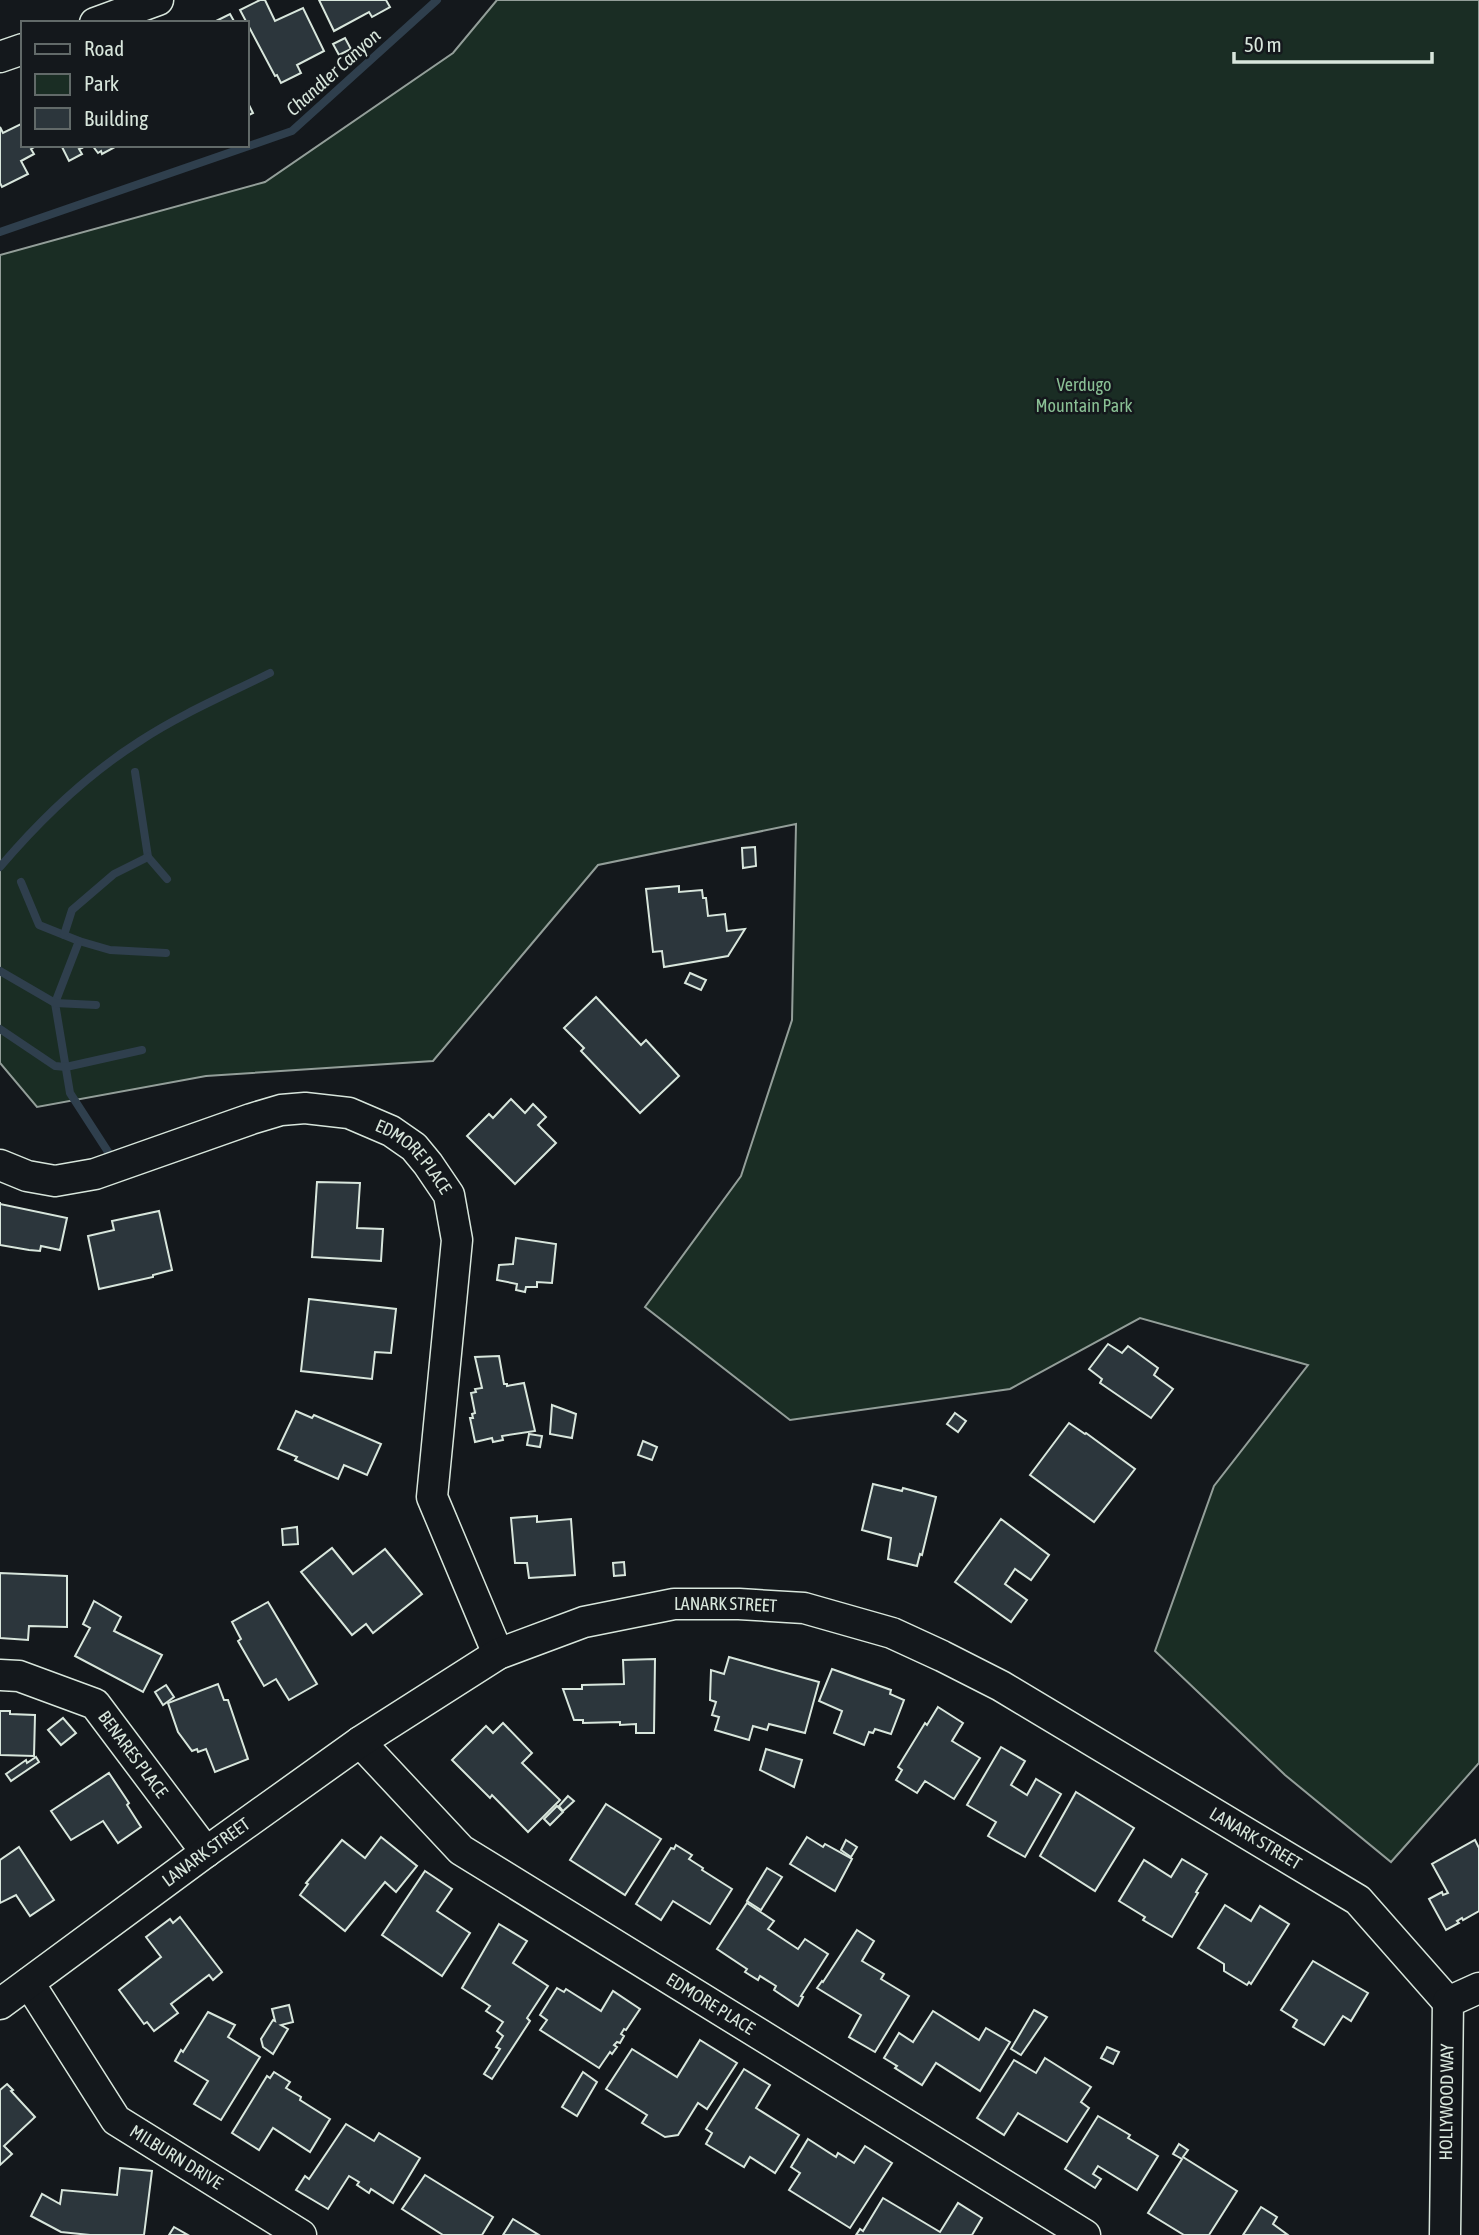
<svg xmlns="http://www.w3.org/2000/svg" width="1479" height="2235" font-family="'Asap Condensed',sans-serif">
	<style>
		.green { fill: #1a2d24; stroke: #939e99; stroke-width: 2 }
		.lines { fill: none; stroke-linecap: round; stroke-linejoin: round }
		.stream { stroke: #2f3f4d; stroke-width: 8 }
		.building { fill: #2c363c; stroke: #d8e6dc; stroke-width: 2 }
		.minor-casing { stroke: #d8e6dc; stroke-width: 33 }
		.minor { stroke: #14181c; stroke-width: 30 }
		.labels { text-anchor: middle; stroke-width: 5; stroke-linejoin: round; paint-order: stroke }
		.park-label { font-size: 18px; fill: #8ac095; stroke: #14181c }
		.street-label { font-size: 18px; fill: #d8e6dc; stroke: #14181c }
		.water-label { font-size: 19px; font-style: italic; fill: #d8e6dc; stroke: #14181c }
	</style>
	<rect width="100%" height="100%" fill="#14181c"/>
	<path class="green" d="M497,0H1479V1763L1391,1862L1285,1775L1155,1651L1214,1486L1308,1365L1140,1318L1010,1389L790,1420L645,1307L741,1176L792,1020L796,824L598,865L433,1061L206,1076L37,1107L0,1063V255L265,182L453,53Z"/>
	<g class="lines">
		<g class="stream">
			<path d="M0,232L292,131L437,0"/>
			<path d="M135,772L148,857L167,879"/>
			<path d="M0,867C40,820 88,774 140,741C181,714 226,695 270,673"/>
			<path d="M21,882L39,925L79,941L110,950L166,953"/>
			<path d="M64,935L72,910L114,874L148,857"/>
			<path d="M79,941L55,1003L70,1093L114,1161"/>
			<path d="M0,971L55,1003L96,1005"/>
			<path d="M0,1029L55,1066L66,1067L142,1050"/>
		</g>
	</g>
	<g class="building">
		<path d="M260,0H265L275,21L303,8L324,51L297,65L301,73L281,83L277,75L275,76L240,10Z"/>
		<path d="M319,0H386L390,7L372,17L369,12L334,31Z"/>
		<path d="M230,14L235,23H212Z"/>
		<path d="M345,38L351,49L339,55L333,44Z"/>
		<path d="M247,101L253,113L247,116Z"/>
		<path d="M23,123V145H38L31,149L34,154L21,161L28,174L2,187L0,183V127L3,133Z"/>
		<path d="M61,145H80L82,148L79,149L82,154L69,161Z"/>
		<path d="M92,145H117V146L102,154L101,151L98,153Z"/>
		<path d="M755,847L756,866L743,868L742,848Z"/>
		<path d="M679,886V892L702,890L703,898H706L708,916L725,914L727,931L745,929L728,956L664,967L662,951L653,952L646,889Z"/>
		<path d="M690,973L706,980L701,990L685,983Z"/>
		<path d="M596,997L641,1045L646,1040L679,1076L640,1113L581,1051L584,1048L564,1028Z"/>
		<path d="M511,1099L525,1113L533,1104L546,1117L538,1125L556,1143L515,1184L467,1136L489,1114L493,1118Z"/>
		<path d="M317,1182L360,1183L357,1228L383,1229L381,1261L312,1257Z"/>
		<path d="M0,1202V1204L67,1218L60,1250L41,1246L40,1251L29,1250L0,1245Z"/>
		<path d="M159,1211L172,1270L153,1275V1277L99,1289L88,1236L114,1230L112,1221Z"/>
		<path d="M516,1238L556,1244L552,1283L537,1282V1287H526L525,1292L516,1290L517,1284L497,1280L499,1265L513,1264Z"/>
		<path d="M309,1299L396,1309L391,1353L375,1352L372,1379L301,1371Z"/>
		<path d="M1108,1344L1122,1353L1128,1346L1158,1368L1154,1375L1173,1389L1151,1418L1100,1383L1102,1379L1089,1369Z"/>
		<path d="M499,1356L504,1384H507V1386L524,1383L535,1431L502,1436L503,1440L493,1442L492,1438L475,1442L470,1418H473L472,1414L475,1413L471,1393L476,1392L475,1389L482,1388L475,1357Z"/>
		<path d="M552,1405L576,1414L572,1438L550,1434Z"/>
		<path d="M296,1411L312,1418L314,1415L381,1444L367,1475L344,1465L338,1479L295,1460L297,1457L278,1449Z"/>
		<path d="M955,1413L966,1421L958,1432L947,1424Z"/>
		<path d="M1069,1423L1085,1434L1086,1433L1135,1469L1094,1522L1030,1475Z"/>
		<path d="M529,1434L542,1436L540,1447L527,1445Z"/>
		<path d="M643,1441L657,1447L652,1460L638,1455Z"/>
		<path d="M873,1484L902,1491L903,1488L936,1497L922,1555L920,1554L917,1566L888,1559L891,1538L862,1530Z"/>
		<path d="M537,1516V1522L571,1519L575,1575L529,1578L527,1563H515L511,1518Z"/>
		<path d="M1001,1519L1049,1555L1031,1580L1015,1569L1005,1584L1027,1600L1011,1622L955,1582Z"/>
		<path d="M297,1527L298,1544L283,1545L282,1529Z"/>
		<path d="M332,1548L353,1574L385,1549L422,1594L373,1633L366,1624L352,1635L301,1572Z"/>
		<path d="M624,1562L625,1575L614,1576L613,1563Z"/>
		<path d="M0,1573L67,1576V1627L29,1626L28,1640L0,1638Z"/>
		<path d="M94,1601L121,1617L114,1631L162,1655L143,1692L75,1656L90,1628L83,1624Z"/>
		<path d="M268,1602L317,1684L289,1700L276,1679L264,1686L238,1641L241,1639L232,1622Z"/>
		<path d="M729,1657L819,1682L805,1733L769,1724L767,1730L753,1726L749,1740L715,1730L719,1717L712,1715L716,1702L710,1700L711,1670L724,1674Z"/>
		<path d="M655,1659L654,1733H636V1724L620,1725V1722L583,1723V1720H574L563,1689H582V1685L624,1684L623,1660Z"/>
		<path d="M832,1669L891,1690L890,1694L904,1700L891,1734L875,1729L873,1733L869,1732L864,1745L834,1733L842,1711L819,1701Z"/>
		<path d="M218,1684L224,1700H228L248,1759L215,1772L206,1749L198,1752L197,1749L192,1751L178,1732L168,1703Z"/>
		<path d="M166,1685L174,1697L163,1705L155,1692Z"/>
		<path d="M938,1707L963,1723L952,1741L980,1758L954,1799L925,1781L917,1793L896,1780L902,1770L898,1767L925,1723L927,1725Z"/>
		<path d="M0,1711H10V1714L35,1715L34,1756L0,1755Z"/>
		<path d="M63,1718L76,1733L61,1745L48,1730Z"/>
		<path d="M503,1723L532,1753L522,1763L560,1800L528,1832L492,1795L490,1798L452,1760L486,1726L493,1733Z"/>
		<path d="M1001,1747L1025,1761L1011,1785L1027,1795L1036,1779L1061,1794L1025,1857L988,1836L996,1822L967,1805Z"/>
		<path d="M766,1749L802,1760L794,1787L760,1770Z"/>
		<path d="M36,1757L39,1762L11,1781L6,1774L26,1760L27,1763Z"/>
		<path d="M109,1773L129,1803L127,1805L141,1827L118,1843L103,1821L71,1840L51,1811Z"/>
		<path d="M1076,1792L1134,1828L1095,1891L1040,1856Z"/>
		<path d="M568,1796L574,1801L563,1811L559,1806Z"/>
		<path d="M606,1804L661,1839L625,1895L570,1860Z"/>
		<path d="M557,1806L563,1812L550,1825L544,1819Z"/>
		<path d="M381,1837L417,1866L396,1892L385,1882L345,1931L300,1895L308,1884L306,1883L342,1840L365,1858Z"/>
		<path d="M807,1837L823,1847L825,1844L852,1859L835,1891L790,1864Z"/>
		<path d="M846,1840L857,1847L851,1857L841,1850Z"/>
		<path d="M1475,1840L1479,1848V1911L1463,1920L1462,1918L1457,1921L1459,1923L1446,1930L1429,1899L1442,1892L1443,1895L1448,1893L1432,1864Z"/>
		<path d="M676,1845L692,1855L689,1859L703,1868L702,1870L732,1889L710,1924L673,1901L661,1920L636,1904L671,1848L674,1849Z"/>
		<path d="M19,1847L54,1900L30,1916L16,1895L0,1903V1860Z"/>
		<path d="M1182,1859L1207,1874L1196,1892L1198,1893L1172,1937L1143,1920L1145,1917L1119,1901L1144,1860L1171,1877Z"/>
		<path d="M767,1868L782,1877L761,1910L747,1901Z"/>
		<path d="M425,1871L452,1889L437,1911L470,1933L442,1976L382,1935Z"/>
		<path d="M747,1903L774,1921L768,1929L798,1949L805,1939L828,1954L801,1996L803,1997L798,2006L774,1990L776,1986L760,1976L758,1980L745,1972L747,1969L717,1949Z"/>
		<path d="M1225,1905L1251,1921L1260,1906L1289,1924L1251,1984L1249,1982L1247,1985L1224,1971V1964L1198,1948Z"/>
		<path d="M180,1917L222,1972L213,1980L209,1975L171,2004L178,2013L154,2031L147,2022L144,2024L119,1990L161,1957L146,1937L170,1919L173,1923Z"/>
		<path d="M499,1924L527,1941L513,1963L548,1986L527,2018L530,2021L492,2079L484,2074L500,2049L496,2047L503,2036L497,2031L503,2022L486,2011L490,2006L462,1988Z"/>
		<path d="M857,1930L874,1941L862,1961L884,1974L881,1979L909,1996L875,2052L849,2037L861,2015L817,1988L822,1981L823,1982Z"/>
		<path d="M1313,1961L1368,1993L1351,2021L1343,2016L1324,2045L1293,2027L1297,2020L1281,2010Z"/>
		<path d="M557,1988L564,1992L566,1989L601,2011L613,1991L640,2009L626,2030L624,2029L621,2034L624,2036L620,2043L617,2042L614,2045L617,2047L612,2054L610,2052L599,2068L540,2030L547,2020L540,2015Z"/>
		<path d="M289,2005L293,2022L281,2025L288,2029L273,2054L263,2047L261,2039L273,2020L275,2021L272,2009Z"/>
		<path d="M1034,2010L1047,2017L1021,2055L1011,2049Z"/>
		<path d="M933,2011L979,2040L986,2028L1010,2042L980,2091L936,2063L922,2085L895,2068L897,2066L884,2058L899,2033L913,2042Z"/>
		<path d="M208,2012L235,2025L228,2037L260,2057L221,2120L194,2104L208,2081L175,2061L181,2050L183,2052Z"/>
		<path d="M700,2040L737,2063L707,2109L698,2103L678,2135L665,2137L642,2123L647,2115L606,2089L632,2049L677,2077Z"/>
		<path d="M1107,2047L1119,2052L1113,2064L1101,2058Z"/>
		<path d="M1045,2058L1091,2087L1081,2102L1089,2108L1067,2142L1018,2113L1004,2135L977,2118L1014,2060L1036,2073Z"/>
		<path d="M744,2069L770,2085L756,2108L799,2135L775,2173L750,2157L744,2167L706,2144L712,2133L706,2129Z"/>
		<path d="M274,2072L290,2082L286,2088L301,2097L300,2100L330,2119L310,2152L273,2128L259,2150L232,2133L267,2076L270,2078Z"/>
		<path d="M583,2072L597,2082L577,2116L562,2107Z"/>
		<path d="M7,2084L13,2090L11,2091L35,2117L4,2146L12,2154L0,2165V2090Z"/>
		<path d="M1098,2116L1130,2135L1128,2138L1158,2156L1137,2190L1098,2166L1093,2174L1101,2179L1095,2188L1065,2169Z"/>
		<path d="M346,2124L374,2141L379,2133L420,2158L393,2203L371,2189L369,2193L357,2185L359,2182L349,2176L328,2209L296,2190L305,2176L309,2179Z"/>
		<path d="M808,2139L836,2157L838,2153L854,2163L865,2146L892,2163L850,2228L789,2190L800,2173L791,2167Z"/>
		<path d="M1179,2144L1188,2150L1183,2157L1237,2191L1209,2235H1184L1148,2213L1182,2159L1173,2154Z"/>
		<path d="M120,2168L152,2171L144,2235H90L61,2232L31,2216L42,2194L60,2204L62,2190L117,2195Z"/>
		<path d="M425,2175L493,2217L482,2235H443L402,2209Z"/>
		<path d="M883,2198L940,2232L958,2203L982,2218L972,2235H856L860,2229L863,2231Z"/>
		<path d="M1261,2207L1277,2217L1273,2224L1288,2235H1243Z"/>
		<path d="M513,2219L539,2235H503Z"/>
		<path d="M174,2227L188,2235H169Z"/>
	</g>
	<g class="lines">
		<defs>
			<g id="minor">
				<path d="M95,23L158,0"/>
				<path d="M0,57L23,49"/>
				<path id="s1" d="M0,1165L27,1176L55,1181L95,1174L251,1119L281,1110L305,1108L349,1113L391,1131L414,1147L428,1164L449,1195L457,1240L432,1497L498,1654"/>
				<path id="s2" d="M0,1675L19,1676L95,1704L206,1852"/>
				<path id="s3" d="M360,1742L461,1850L1085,2235"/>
				<path id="s4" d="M29,1983L116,2120L301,2235"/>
				<path id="s5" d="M0,2004L206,1852L360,1742L498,1654L584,1622L674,1604H739L804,1608L892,1633L942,1656L1001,1686L1358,1900L1448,2002"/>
				<path id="s6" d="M1445,2235L1448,2002L1479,1988"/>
			</g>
		</defs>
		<use href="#minor" class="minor-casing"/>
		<use href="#minor" class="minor"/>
	</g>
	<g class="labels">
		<g class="park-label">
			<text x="1084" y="391">Verdugo<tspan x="1084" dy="21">Mountain Park</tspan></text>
		</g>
		<g class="street-label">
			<text dy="6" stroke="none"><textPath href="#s1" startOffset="443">EDMORE PLACE</textPath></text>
			<text dy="6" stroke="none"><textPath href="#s5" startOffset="844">LANARK STREET</textPath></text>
			<text dy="6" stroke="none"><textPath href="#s2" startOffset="163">BENARES PLACE</textPath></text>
			<text dy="6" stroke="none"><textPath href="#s5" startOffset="1432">LANARK STREET</textPath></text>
			<text dy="6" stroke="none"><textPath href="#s5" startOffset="256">LANARK STREET</textPath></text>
			<text dy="6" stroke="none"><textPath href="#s3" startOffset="441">EDMORE PLACE</textPath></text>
			<text dy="6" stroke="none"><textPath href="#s6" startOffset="133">HOLLYWOOD WAY</textPath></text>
			<text dy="6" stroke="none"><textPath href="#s4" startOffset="233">MILBURN DRIVE</textPath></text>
		</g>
		<g class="water-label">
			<text transform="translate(333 72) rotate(-42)" y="7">Chandler Canyon</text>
		</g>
	</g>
	<rect x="21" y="21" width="228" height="126" fill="#14181c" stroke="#626a69" stroke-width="2"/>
	<rect x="35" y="44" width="35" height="10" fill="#14181c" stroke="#626a69" stroke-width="2"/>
	<text x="84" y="56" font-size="21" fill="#d8e6dc">Road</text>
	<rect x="35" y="74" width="35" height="21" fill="#1a2d24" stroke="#626a69" stroke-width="2"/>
	<text x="84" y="91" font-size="21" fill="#d8e6dc">Park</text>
	<rect x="35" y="108" width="35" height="21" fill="#2c363c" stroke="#626a69" stroke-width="2"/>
	<text x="84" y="126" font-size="21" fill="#d8e6dc">Building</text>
	<path d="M1234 52v10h198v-10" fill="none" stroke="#d8e6dc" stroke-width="3.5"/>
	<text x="1244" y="52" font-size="21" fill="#d8e6dc" stroke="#14181c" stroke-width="5" paint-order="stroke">50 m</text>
</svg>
